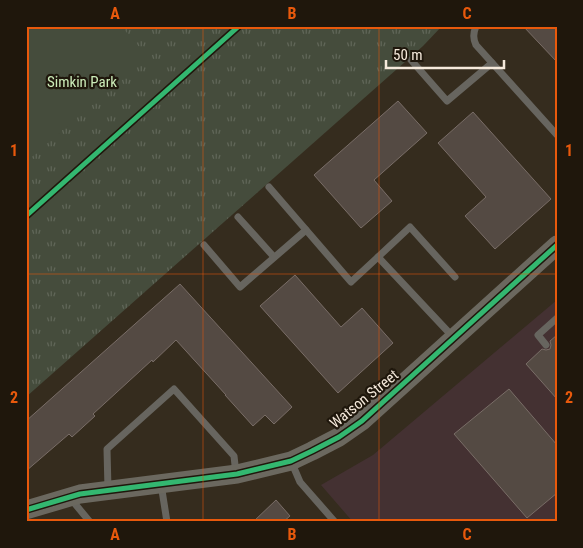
<svg xmlns="http://www.w3.org/2000/svg" width="583" height="548" font-family="'Roboto Condensed',sans-serif">
	<style>
		.commercial { fill: #443132 }
		.grass { fill: url(#grass-tufts) }
		.pitch { fill: #454c3c }
		.building { fill: #544a43; stroke: #796d67 }
		.lines { fill: none; stroke-linecap: round; stroke-linejoin: round }
		.lane { stroke: #67655f; stroke-width: 7 }
		.secondary { stroke: #6b685f; stroke-width: 19 }
		.cycleway-casing { stroke: #1f170c; stroke-width: 8 }
		.cycleway { stroke: #33b770; stroke-width: 5 }
		.grid { fill: none; stroke: #e8590c; stroke-width: 1; stroke-opacity: 0.55 }
		.labels { text-anchor: middle; stroke-width: 4.5; stroke-linejoin: round; paint-order: stroke }
		.park-label { font-size: 15px; fill: #ccecb9; stroke: #1f170c }
		.street-label { font-size: 15px; fill: #f6eadc; stroke: #1f170c }
		.neatline { fill: none; stroke: #e8590c; stroke-width: 2 }
		.grid-label { font-size: 16px; text-anchor: middle; font-weight: bold; fill: #e8590c }
	</style>
	<defs>
		<pattern id="grass-tufts" width="24" height="20" patternUnits="userSpaceOnUse" patternTransform="scale(1.25)"><rect width="24" height="20" fill="#454c3c"/><path d="M3 7l-1-3M5 7V3M7 7l1-3M15 17l-1-3M17 17v-4M19 17l1-3" fill="none" stroke="#606658"/></pattern>
	</defs>
	<rect width="100%" height="100%" fill="#352c1e"/>
	<path class="commercial" d="M557,300V522H353L321,485L373,455Z"/>
	<path class="grass" d="M26,26H442L423,46L26,397Z"/>
	<path class="pitch" d="M26,26H121L147,56L26,162Z"/>
	<g class="building">
		<path d="M523,26H557V62Z"/>
		<path d="M398,101L427,133L374,180L392,201L361,228L314,175Z"/>
		<path d="M473,112L551,199L495,249L465,216L486,197L438,143Z"/>
		<path d="M295,275L341,327L362,308L393,343L338,393L260,306Z"/>
		<path d="M180,284L292,407L274,424L265,415L253,426L225,395H226L176,340L153,362L152,360L93,414L95,416L72,437L69,434L26,471V421Z"/>
		<path d="M557,335V399L526,364L542,349L546,350L550,349L551,345L550,341Z"/>
		<path d="M509,389L557,445V493L527,518L454,434Z"/>
		<path d="M276,500L290,516L283,522H253Z"/>
	</g>
	<g class="lines">
		<g class="lane">
			<path d="M476,26C473,34 473,38 476,45L557,135"/>
			<path d="M411,60L447,101L492,63"/>
			<path d="M269,187L351,282L378,257"/>
			<path d="M238,217L274,257"/>
			<path d="M204,245L240,287L306,230"/>
			<path d="M454,338L378,257L410,227L455,277"/>
			<path d="M546,345L538,335L557,318"/>
			<path d="M291,461L300,482L335,522"/>
			<path d="M161,484L167,522"/>
			<path d="M108,489L107,449L174,389L234,456L236,474"/>
			<path d="M71,499L90,522"/>
		</g>
		<path class="secondary" d="M26,510L80,494L237,474L291,461L312,451L339,437L362,421L557,245"/>
		<defs>
			<g id="cycleway">
				<path d="M26,216L239,26"/>
				<path d="M26,510L80,494L237,474L291,461L312,451L339,437L362,421L557,245"/>
			</g>
		</defs>
		<use href="#cycleway" class="cycleway-casing"/>
		<use href="#cycleway" class="cycleway"/>
	</g>
	<path class="grid" d="M203,26V522M379,26V522M26,274H557"/>
	<g class="labels">
		<g class="park-label">
			<text x="82" y="87">Simkin Park</text>
		</g>
		<g class="street-label">
			<text transform="translate(364 399) rotate(-39)" y="5">Watson Street</text>
		</g>
	</g>
	<rect width="583" height="548" fill="none" stroke="#1f170c" stroke-width="55"/>
	<path d="M386 60v8h118v-8" fill="none" stroke="#f6eadc" stroke-width="2.5"/>
	<text x="393" y="60" font-size="15" fill="#f6eadc" stroke="#1f170c" stroke-width="4" paint-order="stroke">50 m</text>
	<rect x="28" y="28" width="528" height="492" class="neatline"/>
	<g class="grid-label">
		<text x="115" y="19">A</text>
		<text x="292" y="19">B</text>
		<text x="467" y="19">C</text>
		<text x="14" y="156">1</text>
		<text x="569" y="156">1</text>
		<text x="14" y="403">2</text>
		<text x="569" y="403">2</text>
		<text x="115" y="540">A</text>
		<text x="292" y="540">B</text>
		<text x="467" y="540">C</text>
	</g>
</svg>
